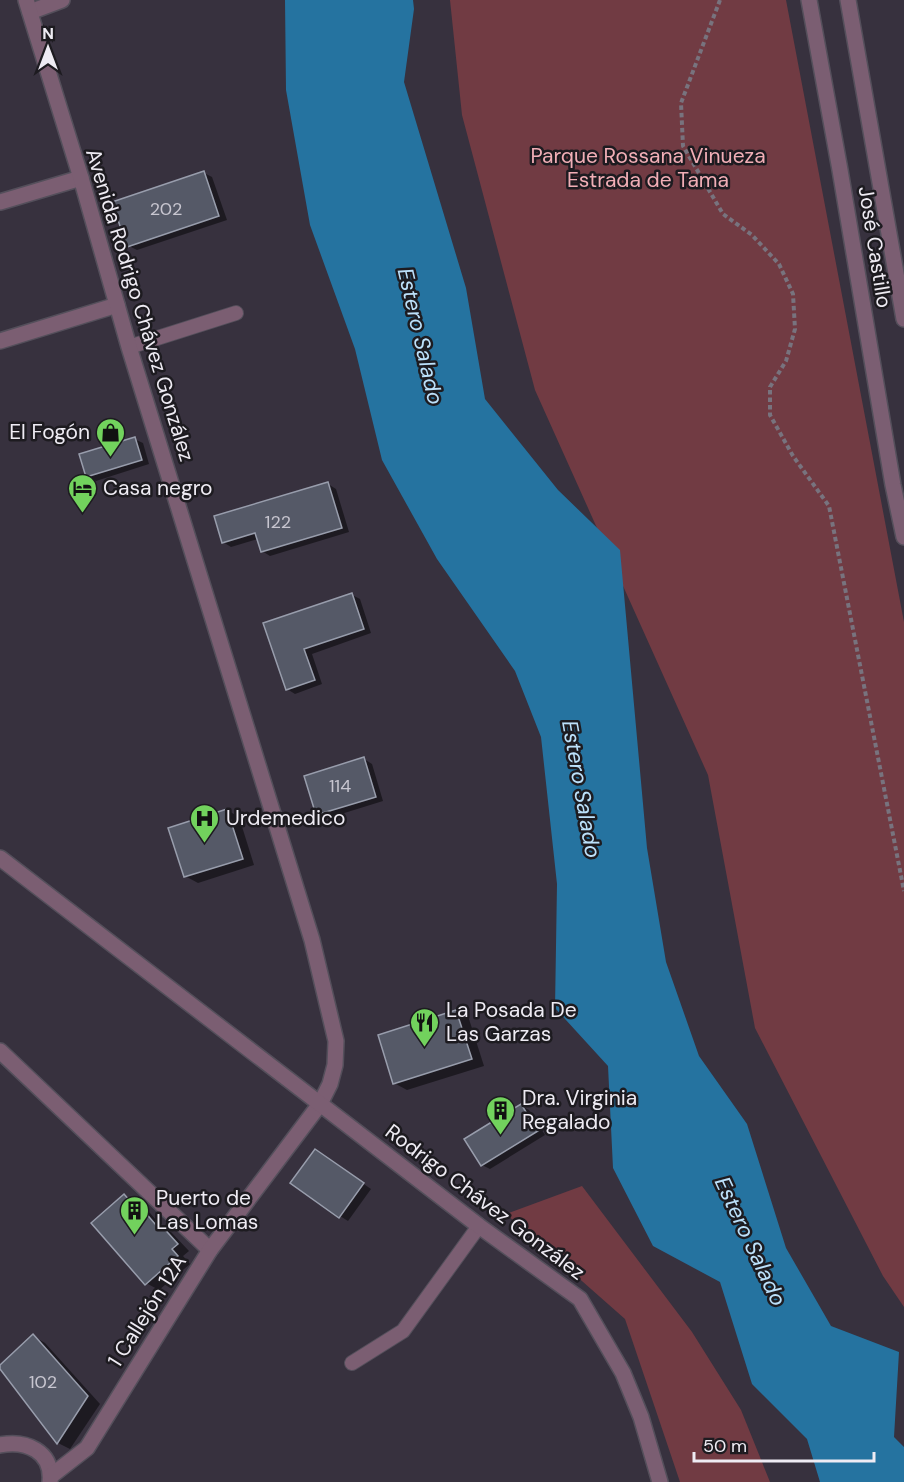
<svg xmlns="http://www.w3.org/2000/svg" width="904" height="1482" font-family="'DM Sans',sans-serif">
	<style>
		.green { fill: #713b43 }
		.water { fill: #2573a0 }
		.shadow { fill: #0007 }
		.building { fill: #555967; stroke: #989dac; stroke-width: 1.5 }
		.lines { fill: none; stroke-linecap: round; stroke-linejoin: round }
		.service-casing { stroke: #544f5b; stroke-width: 16 }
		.minor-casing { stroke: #544f5b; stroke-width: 18 }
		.tertiary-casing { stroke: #544f5b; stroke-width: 18 }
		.path { stroke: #78737e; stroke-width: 4; stroke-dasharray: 4.5 3; stroke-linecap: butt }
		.service { stroke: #7b5e72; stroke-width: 14 }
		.minor { stroke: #7b5e72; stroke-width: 15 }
		.tertiary { stroke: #7b5e72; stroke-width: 15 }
		.labels { text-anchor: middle; stroke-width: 5; stroke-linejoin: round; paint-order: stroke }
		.number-label { font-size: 18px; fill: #c8c6d0 }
		.park-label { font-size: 21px; fill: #f1aeb6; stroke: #1d1b20 }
		.street-label { font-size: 21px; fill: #eeebf3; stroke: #1d1b20 }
		.poi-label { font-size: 21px; fill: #eeebf3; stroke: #1d1b20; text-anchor: start }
		.water-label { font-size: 22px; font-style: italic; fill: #bce1fb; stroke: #1d1b20 }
	</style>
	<rect width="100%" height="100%" fill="#37313e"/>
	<g class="green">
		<path d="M450,0H786L904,622V1307L883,1276L755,1028L708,775L535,390L462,115Z"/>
		<path d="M582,1186L692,1332L741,1410L770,1482H680L625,1319L506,1214Z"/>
	</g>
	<path class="water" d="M285,0H413L414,9L404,82L466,288L485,399L558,490L620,550L647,848L666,962L699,1056L747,1124L786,1248L831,1326L899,1352L894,1437L904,1447V1482H820L807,1439L752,1384L720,1282L653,1246L613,1168L608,1066L555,1008L557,884L541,737L515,671L437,559L382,460L355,349L310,225L286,90Z"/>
	<g class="shadow">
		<path d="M204,173L212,177L227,220L137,250L129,246Z"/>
		<path d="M134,439L143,443L149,464L96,481L88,476Z"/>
		<path d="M328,484L336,489L349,532L270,556L262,551L258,539L231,547L223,542Z"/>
		<path d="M352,595L360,599L371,633L312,654L322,684L295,694L287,689L265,624Z"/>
		<path d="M364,759L372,764L383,801L325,819L317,814Z"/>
		<path d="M227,810L239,817L254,865L198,883L185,876Z"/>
		<path d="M456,1012L469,1019L484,1066L407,1090L394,1083Z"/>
		<path d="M521,1106L529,1110L545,1135L490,1169L482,1165Z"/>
		<path d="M323,1156L371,1189L348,1221L340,1216Z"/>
		<path d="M124,1196L150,1213L161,1226L171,1232L189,1251L183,1256L190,1264L159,1290L146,1283Z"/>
		<path d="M33,1336L45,1343L100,1404L70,1449L58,1443L0,1367Z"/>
	</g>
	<g class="building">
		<path d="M204,171L219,216L127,247L112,202Z"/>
		<path d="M135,437L142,460L86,477L79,454Z"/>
		<path d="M328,482L342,528L261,552L255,533L222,543L214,516Z"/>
		<path d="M352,593L364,629L304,649L315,680L286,690L263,623Z"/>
		<path d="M364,757L376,797L316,815L304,776Z"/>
		<path d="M227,809L243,859L184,877L168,828Z"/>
		<path d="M456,1010L472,1059L393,1084L378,1035Z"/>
		<path d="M521,1104L538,1131L481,1166L464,1139Z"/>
		<path d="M315,1149L364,1183L339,1218L290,1183Z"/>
		<path d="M124,1194L135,1207L138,1204L156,1225L159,1223L178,1244L172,1249L178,1256L145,1285L91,1223Z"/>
		<path d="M33,1334L88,1396L57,1444L0,1369V1365Z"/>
	</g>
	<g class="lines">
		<defs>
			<g id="service">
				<path d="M129,347L236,313"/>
				<path d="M352,1363L403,1331L479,1226"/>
			</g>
			<g id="minor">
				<path d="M30,12L62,0"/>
				<path d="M0,202L81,178"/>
				<path d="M0,341L117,305"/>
				<path d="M0,1051L210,1250"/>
				<path d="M0,1445C26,1440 53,1451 50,1482"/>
				<path d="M51,1476L87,1448L210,1250L320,1104"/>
			</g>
			<g id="tertiary">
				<path d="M26,0L81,178L129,347L312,940L336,1041L335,1065L330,1084L320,1104"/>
				<path d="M809,0L840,170L893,485L904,537"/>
				<path d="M848,0L904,319"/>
				<path d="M0,858L479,1226L580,1299L623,1373L641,1417L660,1482"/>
			</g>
		</defs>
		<use href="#service" class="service-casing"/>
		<use href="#minor" class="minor-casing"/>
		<use href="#tertiary" class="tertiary-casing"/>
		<path class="path" d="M720,0L681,103L683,146L723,214L752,235L779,264L793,294L795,329L786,361L770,387V415L793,456L829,506L904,891"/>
		<use href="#service" class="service"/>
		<use href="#minor" class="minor"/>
		<use href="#tertiary" class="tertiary"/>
	</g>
	<defs>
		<symbol id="shop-pin" viewBox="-11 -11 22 30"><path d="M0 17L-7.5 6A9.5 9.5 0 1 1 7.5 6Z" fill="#72d25d" stroke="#1d1b20"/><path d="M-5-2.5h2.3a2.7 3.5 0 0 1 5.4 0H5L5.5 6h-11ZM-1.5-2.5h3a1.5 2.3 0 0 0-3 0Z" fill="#111"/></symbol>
		<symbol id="hotel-pin" viewBox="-11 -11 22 30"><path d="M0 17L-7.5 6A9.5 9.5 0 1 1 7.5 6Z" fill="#72d25d" stroke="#1d1b20"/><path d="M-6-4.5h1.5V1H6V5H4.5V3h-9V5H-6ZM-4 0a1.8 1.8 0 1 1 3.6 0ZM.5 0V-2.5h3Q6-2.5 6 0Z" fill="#111"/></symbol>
		<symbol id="hospital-pin" viewBox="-11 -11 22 30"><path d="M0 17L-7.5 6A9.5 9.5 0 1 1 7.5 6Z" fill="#72d25d" stroke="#1d1b20"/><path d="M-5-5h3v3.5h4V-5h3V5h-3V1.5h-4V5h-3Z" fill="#111"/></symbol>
		<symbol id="restaurant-pin" viewBox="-11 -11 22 30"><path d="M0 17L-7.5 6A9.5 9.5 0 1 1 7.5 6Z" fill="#72d25d" stroke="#1d1b20"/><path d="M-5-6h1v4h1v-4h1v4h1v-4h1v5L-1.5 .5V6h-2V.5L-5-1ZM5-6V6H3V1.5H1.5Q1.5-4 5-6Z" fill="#111"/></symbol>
		<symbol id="building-pin" viewBox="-11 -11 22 30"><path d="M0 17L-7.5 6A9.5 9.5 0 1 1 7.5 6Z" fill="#72d25d" stroke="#1d1b20"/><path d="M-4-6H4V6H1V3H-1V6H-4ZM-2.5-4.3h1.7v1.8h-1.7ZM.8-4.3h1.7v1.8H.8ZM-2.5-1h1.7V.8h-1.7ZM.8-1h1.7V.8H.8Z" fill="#111"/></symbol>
	</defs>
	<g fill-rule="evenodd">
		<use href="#shop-pin" x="94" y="416" width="33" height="45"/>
		<use href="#hotel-pin" x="66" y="472" width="33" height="45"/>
		<use href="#hospital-pin" x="188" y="802" width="33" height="45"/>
		<use href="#restaurant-pin" x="408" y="1006" width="33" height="45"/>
		<use href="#building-pin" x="484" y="1094" width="33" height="45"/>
		<use href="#building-pin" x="118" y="1194" width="33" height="45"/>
	</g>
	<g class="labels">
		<g class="number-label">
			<text x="166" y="215">202</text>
			<text x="278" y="528">122</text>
			<text x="340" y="792">114</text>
			<text x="43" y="1388">102</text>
		</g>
		<g class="park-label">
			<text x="648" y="163">Parque Rossana Vinueza<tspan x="648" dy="24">Estrada de Tama</tspan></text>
		</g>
		<g class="street-label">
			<text transform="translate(875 247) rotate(81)" y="7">José Castillo</text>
			<text transform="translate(140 305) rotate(73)" y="7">Avenida Rodrigo Chávez González</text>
			<text transform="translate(485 1202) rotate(37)" y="7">Rodrigo Chávez González</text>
			<text transform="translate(147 1311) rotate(-58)" y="7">1 Callejón 12A</text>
		</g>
		<g class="poi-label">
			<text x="90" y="439" text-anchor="end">El Fogón</text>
			<text x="103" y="495">Casa negro</text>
			<text x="226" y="825">Urdemedico</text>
			<text x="446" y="1017">La Posada De<tspan x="446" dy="24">Las Garzas</tspan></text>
			<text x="522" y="1105">Dra. Virginia<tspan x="522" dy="24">Regalado</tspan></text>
			<text x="156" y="1205">Puerto de<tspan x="156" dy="24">Las Lomas</tspan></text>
		</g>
		<g class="water-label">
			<text transform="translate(421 336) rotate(77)" y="8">Estero Salado</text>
			<text transform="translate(582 789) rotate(80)" y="8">Estero Salado</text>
			<text transform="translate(751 1241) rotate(65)" y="8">Estero Salado</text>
		</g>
	</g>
	<g transform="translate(48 48)" stroke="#1d1b20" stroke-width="4.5" paint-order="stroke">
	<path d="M0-4.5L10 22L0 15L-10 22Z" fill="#eeebf3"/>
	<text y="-9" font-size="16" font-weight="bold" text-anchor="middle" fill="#eeebf3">N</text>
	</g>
	<path d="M694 1452v9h180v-9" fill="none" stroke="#eeebf3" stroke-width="3"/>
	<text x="703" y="1452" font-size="18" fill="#eeebf3" stroke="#1d1b20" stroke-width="4.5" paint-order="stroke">50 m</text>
</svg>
